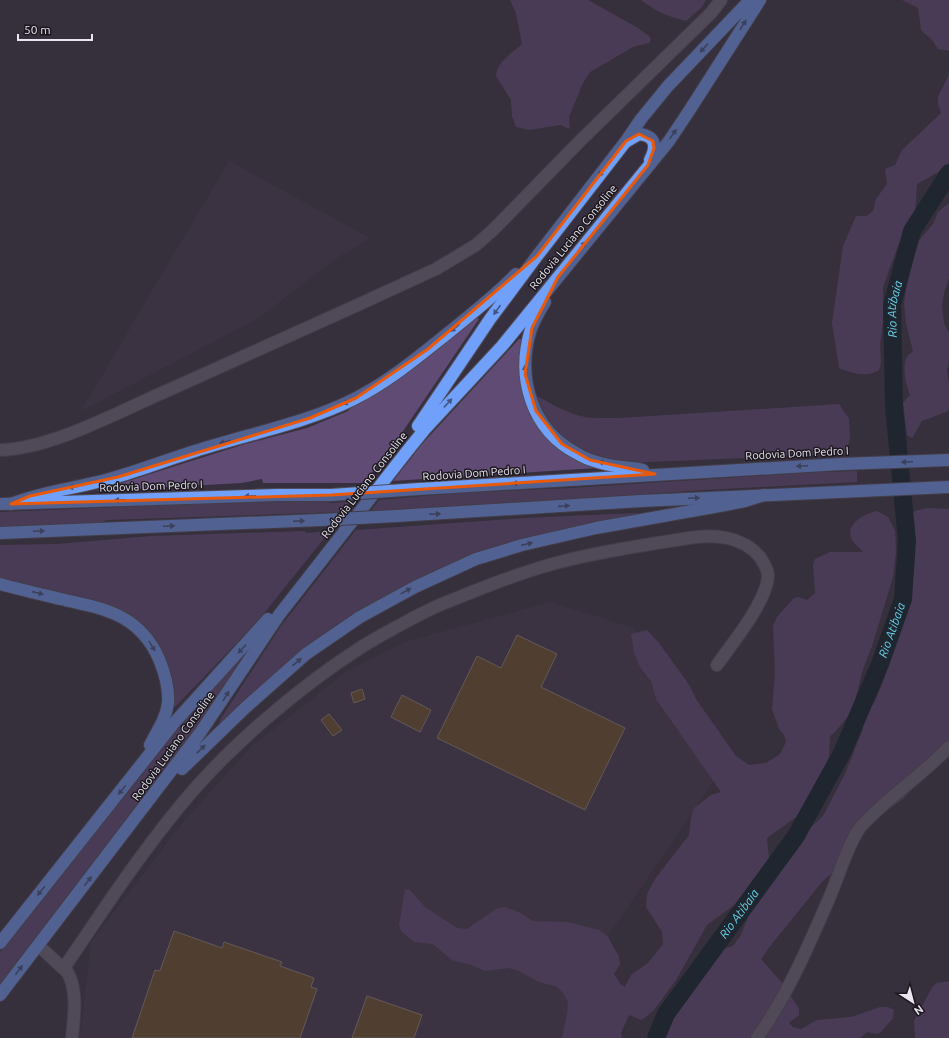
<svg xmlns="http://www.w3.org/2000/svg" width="949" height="1038" font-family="Ubuntu,sans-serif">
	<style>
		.built { fill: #41374b }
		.green { fill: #5f4b74 }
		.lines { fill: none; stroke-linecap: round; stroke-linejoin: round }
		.river { stroke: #061c21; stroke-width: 18 }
		.building { fill: #6f5323; stroke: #978c7c }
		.minor-casing { stroke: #524d59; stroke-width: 14 }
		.highway-casing { stroke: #524d59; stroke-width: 14 }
		.minor { stroke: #706878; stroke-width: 12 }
		.highway { stroke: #71a0fa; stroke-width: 12 }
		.highway-bridge-casing { stroke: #524d59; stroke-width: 14; stroke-linecap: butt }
		.highway-bridge { stroke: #71a0fa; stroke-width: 12 }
		.oneway { fill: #425582 }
		.marked { fill: none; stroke: #e8590c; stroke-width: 3; stroke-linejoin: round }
		.labels { text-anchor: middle; stroke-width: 3; stroke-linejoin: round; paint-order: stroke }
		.street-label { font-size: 11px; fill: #eae5ef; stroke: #1c181f }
		.water-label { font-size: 12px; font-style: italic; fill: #66d3eb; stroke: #1c181f }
	</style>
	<rect width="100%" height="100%" fill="#362f3d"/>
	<g class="built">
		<path d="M229,161L370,238L334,260L259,318L81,411Z"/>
		<path d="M551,602L633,628L726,763L599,949L567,1038H80L91,942L185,820L251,747L347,671L405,642Z"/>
	</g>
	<g class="green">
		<path d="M510,0H588L638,28L649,36L651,40L649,43L633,47L590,72L583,83L569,117L570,129L560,125L529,130L516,127L512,116L511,100L496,76C496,63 513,52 522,44L516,13Z"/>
		<path d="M641,0H706L701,8L686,21C666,16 657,12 641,0Z"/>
		<path d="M902,0H949V51L938,49L933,41L921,30L918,8Z"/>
		<path d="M949,74V166L917,184L915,215L899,243L883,287V322L880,345L881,363L879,370C867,378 851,373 839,368L832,323L843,246L856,216H867L873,211L876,199L887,184L885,169L895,165L902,150L941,113L938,104V97Z"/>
		<path d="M949,203V278L944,293L942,306L944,323L949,333V360L947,370L949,385V409L946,412L922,421L912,438L907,435L903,403L910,395C906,385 901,365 908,355C910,354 912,353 913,351L906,323L904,304L909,267L916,244L933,224L938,212Z"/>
		<path d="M476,317L479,319L399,437L365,483H263L262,479L242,483L96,491L245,444L307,428L348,411L351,407Z"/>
		<path d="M519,339H523L533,414L597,468L393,481L422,444Z"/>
		<path d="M534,394C553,405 572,417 595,418C603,418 611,418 620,418L839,404L849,419L850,438L846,454L623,463C580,456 550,436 534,394Z"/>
		<path d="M857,471V482L704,490L574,499L371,511L379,500L457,493L571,488L817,472Z"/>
		<path d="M328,500L330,503L351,502L343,512L106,520L101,523L0,527V512C109,508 218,502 328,500Z"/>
		<path d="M927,508L949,509V747L936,765L903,799L866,825L865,831L847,862L833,872L822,882L771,945L761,959L783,984L799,1009V1015L789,1023L793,1027L801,1029L817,1020L851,1017L880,1007H888L894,1010L893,1018L880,1033L876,1034L867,1032L860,1038H660L678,1004L695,978L724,949L733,946L741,935L754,902L770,872L799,836L811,827L823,816L845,774L863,729L861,725L875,701L884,679L891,652L895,618L910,581L912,540L911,514L915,511Z"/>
		<path d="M877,511L888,517L895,531L896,552L893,577L872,646L863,669L852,712L834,733L830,736L829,762L828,765L830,766H827L806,810L767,838L769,858L765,868L741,900L707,925L676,980L654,1010L642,1020L629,1015L621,1033L622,1038H562L567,1014L568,1002L564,994L557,987L539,982L517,970L508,968L485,971L469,964L453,961L433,944L414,942L401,931L399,925L405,889L410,890L425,907L457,928L467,929L496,909L504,907L519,912L533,921L567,922L599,930L608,937L619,957L620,964L614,974L621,985L625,987L631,975L648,963L663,944L662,932L646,907L647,894L655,879L689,835L691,817L694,808L711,795L721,792L656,699L651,681L640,667L634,653L631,634L647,630L659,643L690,686L696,699L736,756L749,765L766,763L780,754L786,742L784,735L779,729L772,709L775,674L773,626L777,617L794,598L798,597L807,600L815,593L813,565L815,559L830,552H863C860,548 853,543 851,538C846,523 866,513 877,511Z"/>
		<path d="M637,513V516L451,564L430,574L387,596L219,726L220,720L281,626L356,530L524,518Z"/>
		<path d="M305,531L306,533L330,531L257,622L171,711V700L139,623L0,581V545L57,544L151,536Z"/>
		<path d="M243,654H248L221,695L0,986V952L164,742Z"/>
		<path d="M949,981V1038H915L914,1021L933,986L937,983Z"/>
	</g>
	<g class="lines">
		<path class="river" id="s1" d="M656,1038L666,1014L796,836L842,753L880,664L903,599L907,541L894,406L892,305L912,231L949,173"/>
	</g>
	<g class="building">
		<path d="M517,635L557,654L541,687L625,728L585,810L437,738L477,656L501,668Z"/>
		<path d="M362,689L365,699L354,703L351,693Z"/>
		<path d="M402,695L431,710L420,732L391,717Z"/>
		<path d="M329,714L342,730L333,736L321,720Z"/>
		<path d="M174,931L222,948L224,942L282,962L280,966L314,978L311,987L317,989L300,1038H132L155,970L160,971Z"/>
		<path d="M367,996L422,1015L414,1038H352Z"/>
	</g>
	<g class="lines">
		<defs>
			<g id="minor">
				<path d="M0,450C50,449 116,413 162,393C254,352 345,311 436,269L476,245L493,230L579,142L711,13L721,0"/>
				<path d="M38,945L68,973C78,993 74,1017 72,1038"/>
				<path d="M64,968C101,913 138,857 180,806C228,747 299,687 363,646C379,636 395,628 411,619C421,614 432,608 442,604C482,588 523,571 564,561C595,553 626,548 657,543C679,540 705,533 727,538C741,541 751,546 760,557C764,563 767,568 768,575C768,600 731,645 717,665"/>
				<path d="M757,1038C787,996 807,949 828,901C838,879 846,848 859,829C865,821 873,814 881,807C903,787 928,769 949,747"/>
			</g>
			<g id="highway">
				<path d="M627,141L639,134C656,136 657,146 650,160"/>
				<path d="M545,302C540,310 535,319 531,329C516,377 531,430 578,454C591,462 607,465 622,467C629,468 636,468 643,470"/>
				<path d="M418,426L490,319L537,256L626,141L641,119L668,86L750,0"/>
				<path d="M419,489L841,464L949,460"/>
				<path d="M0,504L277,495H331"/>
				<path d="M11,504C45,490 81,488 116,477C147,468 177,456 208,447C257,432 308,422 354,399C388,382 418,357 448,333C471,314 495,296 516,274"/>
				<path d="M396,516L641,501L949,487"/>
				<path d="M0,533L320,520"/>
				<path d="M0,584C22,590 44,595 65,600C107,609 140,616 159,659C164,671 169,689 168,703C166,719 157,731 150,745"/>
				<path d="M182,769L245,708L306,654L360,617L415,587L476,559L522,545L596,528L725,505L745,501L764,495"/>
				<path d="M0,943L174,723L268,619"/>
				<path d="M0,995L200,733L279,615L408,450L425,429L502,346L669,141L689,111L760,0"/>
			</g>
		</defs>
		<use href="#minor" class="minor-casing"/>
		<use href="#highway" class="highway-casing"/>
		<use href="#minor" class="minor"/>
		<use href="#highway" class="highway"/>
		<defs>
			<g id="highway-bridge">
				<path d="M331,495L419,489"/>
				<path d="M320,520L396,516"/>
			</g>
		</defs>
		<use href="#highway-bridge" class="highway-bridge-casing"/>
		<use href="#highway-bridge" class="highway-bridge"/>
	</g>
	<defs><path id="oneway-solid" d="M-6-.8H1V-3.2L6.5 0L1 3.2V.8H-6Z"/></defs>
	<g class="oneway">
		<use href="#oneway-solid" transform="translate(743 25) rotate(-57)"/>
		<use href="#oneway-solid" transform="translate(704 48) rotate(133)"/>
		<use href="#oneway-solid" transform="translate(673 134) rotate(-55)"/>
		<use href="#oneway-solid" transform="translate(602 172) rotate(128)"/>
		<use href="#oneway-solid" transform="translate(582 246) rotate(-51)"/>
		<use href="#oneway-solid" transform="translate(497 310) rotate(126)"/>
		<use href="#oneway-solid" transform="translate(455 328) rotate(141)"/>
		<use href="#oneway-solid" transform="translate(525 371) rotate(-93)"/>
		<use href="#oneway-solid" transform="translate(348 402) rotate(155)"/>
		<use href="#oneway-solid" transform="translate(448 403) rotate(-47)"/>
		<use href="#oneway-solid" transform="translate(225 442) rotate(164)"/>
		<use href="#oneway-solid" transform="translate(907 462) rotate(178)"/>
		<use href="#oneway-solid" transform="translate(604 463) rotate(-166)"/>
		<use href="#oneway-solid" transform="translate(802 466) rotate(177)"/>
		<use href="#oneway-solid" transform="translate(518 483) rotate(176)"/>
		<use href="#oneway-solid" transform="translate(74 487) rotate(170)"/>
		<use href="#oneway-solid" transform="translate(250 496) rotate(178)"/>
		<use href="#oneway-solid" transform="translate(694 498) rotate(-3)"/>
		<use href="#oneway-solid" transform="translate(120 500) rotate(178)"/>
		<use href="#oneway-solid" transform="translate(564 506) rotate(-4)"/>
		<use href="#oneway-solid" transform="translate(435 514) rotate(-3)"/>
		<use href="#oneway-solid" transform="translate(299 521) rotate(-2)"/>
		<use href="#oneway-solid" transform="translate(169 526) rotate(-2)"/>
		<use href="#oneway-solid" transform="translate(39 531) rotate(-2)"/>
		<use href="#oneway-solid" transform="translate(527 544) rotate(-13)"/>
		<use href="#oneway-solid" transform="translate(406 591) rotate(-29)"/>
		<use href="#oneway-solid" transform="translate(38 593) rotate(13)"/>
		<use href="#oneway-solid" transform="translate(152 646) rotate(58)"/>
		<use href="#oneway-solid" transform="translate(242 649) rotate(133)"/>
		<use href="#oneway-solid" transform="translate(297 662) rotate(-40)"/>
		<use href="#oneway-solid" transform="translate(226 696) rotate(-58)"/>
		<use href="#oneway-solid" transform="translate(201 749) rotate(-44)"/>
		<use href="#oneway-solid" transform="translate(122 790) rotate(129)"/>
		<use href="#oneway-solid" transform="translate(88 881) rotate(-52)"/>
		<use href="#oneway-solid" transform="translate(41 891) rotate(129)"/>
		<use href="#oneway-solid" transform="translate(19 970) rotate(-53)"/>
	</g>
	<path d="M0 0H949V1038H0ZM639,134L653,141L654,148L648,165L558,277L532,328L525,374L536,411L562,444L590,460L655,474L331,495L11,504L30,496L118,477L310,418L356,398L428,349L537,256L626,141Z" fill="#362f3d" fill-opacity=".55" fill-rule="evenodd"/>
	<path class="marked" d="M639,134L653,141L654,148L648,165L558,277L532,328L525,374L536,411L562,444L590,460L655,474L331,495L11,504L30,496L118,477L310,418L356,398L428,349L537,256L626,141Z"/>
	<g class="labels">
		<g class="street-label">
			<text transform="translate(573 237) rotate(-51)" y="4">Rodovia Luciano Consoline</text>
			<text transform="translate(797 453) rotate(-3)" y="4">Rodovia Dom Pedro I</text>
			<text transform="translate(474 473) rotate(-4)" y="4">Rodovia Dom Pedro I</text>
			<text transform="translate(364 485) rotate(-52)" y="4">Rodovia Luciano Consoline</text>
			<text transform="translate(151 486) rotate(-2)" y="4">Rodovia Dom Pedro I</text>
			<text transform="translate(173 746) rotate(-54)" y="4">Rodovia Luciano Consoline</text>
		</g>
		<g class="water-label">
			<text dy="4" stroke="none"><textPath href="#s1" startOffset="798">Rio Atibaia</textPath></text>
			<text dy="4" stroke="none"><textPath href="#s1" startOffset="474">Rio Atibaia</textPath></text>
			<text dy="4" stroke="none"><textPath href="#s1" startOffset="150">Rio Atibaia</textPath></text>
		</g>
	</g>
	<g transform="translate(913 1002) rotate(144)" stroke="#1c181f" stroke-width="3" paint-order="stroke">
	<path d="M0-3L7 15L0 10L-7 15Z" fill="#eae5ef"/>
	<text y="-6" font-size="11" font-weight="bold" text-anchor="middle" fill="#eae5ef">N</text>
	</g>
	<path d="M18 34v6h74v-6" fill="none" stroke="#eae5ef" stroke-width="2"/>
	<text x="24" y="34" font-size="12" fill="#eae5ef" stroke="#1c181f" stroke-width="3" paint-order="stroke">50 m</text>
</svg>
